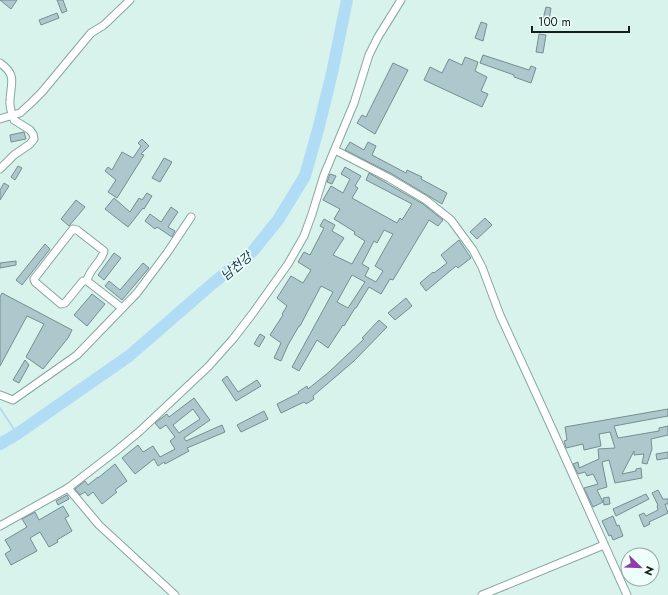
<svg xmlns="http://www.w3.org/2000/svg" width="668" height="595" font-family="Jost,'Noto Sans KR',sans-serif">
	<style>
		.lines { fill: none; stroke-linecap: round; stroke-linejoin: round }
		.stream { stroke: #b0dcf5; stroke-width: 2 }
		.river { stroke: #b0dcf5; stroke-width: 12 }
		.building { fill: #adc8cc; stroke: #748e91; fill-rule: evenodd }
		.minor-casing { stroke: #8ba59e; stroke-width: 9 }
		.minor { stroke: #fff; stroke-width: 7 }
		.labels { text-anchor: middle; stroke-width: 3.5; stroke-linejoin: round; paint-order: stroke }
		.water-label { font-size: 13px; font-style: italic; fill: #143748; stroke: #eefefa }
	</style>
	<rect width="100%" height="100%" fill="#d8f3ec"/>
	<g class="lines">
		<path class="stream" d="M0,408L17,434"/>
		<path class="river" d="M0,444L17,434L129,356L212,284L253,251L278,220L305,176L318,130L332,73L347,0"/>
	</g>
	<g class="building">
		<path d="M0,0H17L11,9Z"/>
		<path d="M57,0H63L67,11L62,13Z"/>
		<path d="M546,7L551,8L549,20L543,19Z"/>
		<path d="M57,13L59,18L41,25L39,20Z"/>
		<path d="M481,22L487,24L483,41L475,38Z"/>
		<path d="M539,34L546,35L543,53L536,52Z"/>
		<path d="M483,55L529,70L531,66L536,68L531,83L514,77V75L480,63Z"/>
		<path d="M465,57L478,62L475,71L487,77L481,91L488,94L482,107L424,80L430,67L442,73L449,59L462,65Z"/>
		<path d="M393,63L408,70L375,134L357,123L362,115L366,117Z"/>
		<path d="M24,132L26,139L11,142L10,135Z"/>
		<path d="M142,139L149,146L141,154L144,155L117,198L108,192L116,180L105,171L108,167L112,170L122,152L133,158L141,146L138,143Z"/>
		<path d="M350,142L364,150L368,142L376,146L372,155L406,173L407,170L422,177L421,179L447,193L442,204L392,174L345,150Z"/>
		<path d="M164,158L172,162L160,182L152,178Z"/>
		<path d="M18,166L22,168L15,180L11,177Z"/>
		<path d="M345,167L361,176L355,186L358,188L352,198L397,223L400,218L402,220L412,204L366,180L369,173L423,204L443,220L438,226L429,220L393,280L390,279L381,294L369,287L356,308H355L344,326L343,325L328,348L317,340L299,371L292,367L333,292L321,286L300,326H299L288,345L281,361L274,358L281,343L270,335L283,315L282,314L287,306L277,298L291,276L303,283L311,270L298,262L304,252L310,255L324,228L320,226L324,219L335,225L332,231L344,238L333,255L352,264L365,241L354,234L355,232L334,219L340,209L323,200L331,186L343,193L350,179L341,174ZM384,230L393,234L375,266L383,271L376,282L365,276L369,268L362,264L374,241L377,243ZM352,275L365,282L348,308L337,302Z"/>
		<path d="M330,174L336,176L332,184L327,182Z"/>
		<path d="M4,183L9,186L0,200V190Z"/>
		<path d="M147,193L152,196L144,209L143,208L128,227L105,209L114,198L130,212L139,198L142,200Z"/>
		<path d="M76,200L85,207L69,226L61,219Z"/>
		<path d="M171,207L178,212L168,227L175,231L172,237L157,227L155,229L145,221L150,214L161,222Z"/>
		<path d="M485,218L492,225L477,239L470,232Z"/>
		<path d="M459,240L471,258L458,268L456,266L426,291L420,283L433,272L434,273L447,263L441,255Z"/>
		<path d="M45,244L50,249L22,285L16,280Z"/>
		<path d="M114,253L121,258L104,280L98,275Z"/>
		<path d="M16,261V265L0,268V263Z"/>
		<path d="M143,263L149,268L122,300L105,286L109,281L120,290Z"/>
		<path d="M2,293L72,330L68,338L43,369L26,357L44,324L27,316L0,366V297Z"/>
		<path d="M92,294L105,304L87,326L74,315Z"/>
		<path d="M406,298L412,306L395,320L388,313Z"/>
		<path d="M379,320L387,327L354,361L313,396L314,399L306,404L304,402L281,413L277,404L299,393L298,392L307,386L308,389L329,372L364,339L362,338Z"/>
		<path d="M260,334L265,337L259,347L254,344Z"/>
		<path d="M25,360L29,365L19,383L13,380Z"/>
		<path d="M227,376L238,392L257,380L261,386L236,401L222,380Z"/>
		<path d="M194,398L210,420L184,438L186,441L222,425L225,432L187,448L189,451L165,464L164,462L158,466L154,459L135,474L122,458L138,445L143,452L153,446L160,457L175,449L170,441L175,437L166,425L160,429L155,423L167,414L169,417ZM193,409L200,419L179,433L173,425Z"/>
		<path d="M668,409V416L614,426L618,438L659,431V428L668,426V435L651,439L652,449L647,464L642,463L644,454L634,455V451L622,474L636,471V469L641,468L642,478L615,483L609,460L602,462L607,487L597,490L603,502L593,507L584,488L598,484L593,474L587,476L585,472L578,474L573,464L578,462L579,468L599,459L598,449L615,448L610,432L599,434L601,446L584,450L583,444L566,448L564,441L567,440L565,427Z"/>
		<path d="M264,411L268,419L241,432L237,425Z"/>
		<path d="M668,452V458L657,460L656,454Z"/>
		<path d="M115,464L127,481L115,490L117,492L102,504L93,492L88,496L85,492L80,495L75,489L85,481L88,485L98,477V478Z"/>
		<path d="M658,490L663,499H668V504H665L668,513L649,522L650,524L644,527L639,515L644,513L646,516L658,510L657,506L658,505L652,493Z"/>
		<path d="M646,494L649,499L616,516L613,509Z"/>
		<path d="M67,495L69,499L58,505L56,501Z"/>
		<path d="M609,497L610,504L604,505L603,498Z"/>
		<path d="M63,506L69,516L65,518L72,531L57,540L58,542L49,547L40,532L30,538L37,551L11,565L5,554L11,550L5,540L27,527L22,519L35,512L39,520Z"/>
		<path d="M613,516L617,526L619,525L623,536L613,540L611,535L609,536L602,521Z"/>
	</g>
	<g class="lines">
		<defs>
			<g id="minor">
				<path d="M0,63C17,75 11,82 10,100C9,107 12,113 14,120L30,130L33,134L34,139L30,144L14,155L0,169"/>
				<path d="M0,119L20,113L31,103L42,92L91,33L104,25L130,0"/>
				<path d="M335,150L389,178L426,200L451,220L473,250L482,267L500,315L550,424L627,595"/>
				<path d="M87,281C89,269 101,263 104,251L77,230L73,229L34,279L35,282L61,304L65,303L83,281H87L122,308"/>
				<path d="M0,395L13,400L77,355L137,293L167,253L191,217"/>
				<path d="M68,488L99,525L175,595"/>
				<path d="M0,526L68,488L116,451L140,431L208,367L233,339L253,313L288,264L304,236L312,214L324,175L354,103L369,55L378,37L401,0"/>
				<path d="M482,595L604,545"/>
			</g>
		</defs>
		<use href="#minor" class="minor-casing"/>
		<use href="#minor" class="minor"/>
	</g>
	<g class="labels">
		<g class="water-label">
			<text transform="translate(236 266) rotate(-40)" y="5">남천강</text>
		</g>
	</g>
	<g transform="translate(640 567) rotate(113)"><circle r="19" fill="#eefefa" stroke="#97a4a1"/>
	<path d="M0-3L7 15L0 10L-7 15Z" fill="#8c3cac"/>
	<text y="-6" font-size="11" font-weight="bold" text-anchor="middle" fill="#141e1c">N</text>
	</g>
	<path d="M532 26v6h97v-6" fill="none" stroke="#141e1c" stroke-width="2"/>
	<text x="538" y="26" font-size="12" fill="#141e1c" stroke="#eefefa" stroke-width="3" paint-order="stroke">100 m</text>
</svg>
